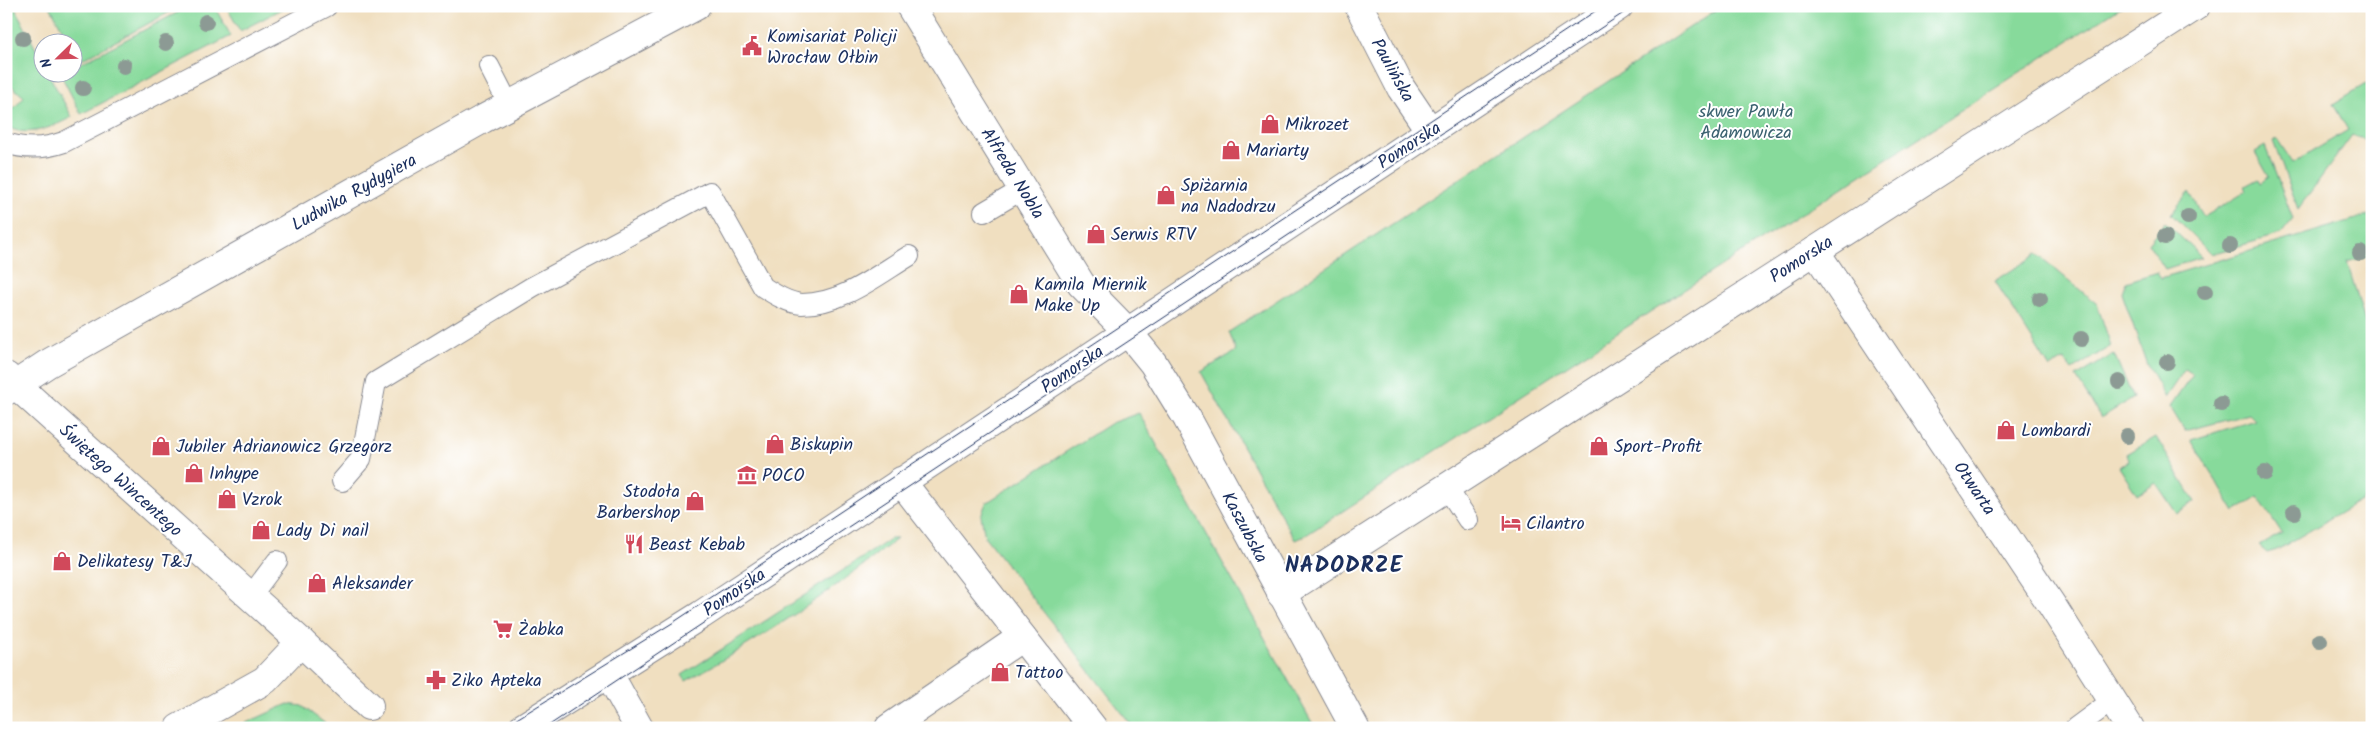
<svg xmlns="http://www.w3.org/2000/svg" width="2378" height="734" font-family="Kalam,sans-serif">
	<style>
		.green { fill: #87da9b; stroke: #51847c }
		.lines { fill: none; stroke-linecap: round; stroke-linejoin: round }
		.service-casing { stroke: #86878f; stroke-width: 22 }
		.pedestrian-casing { stroke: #86878f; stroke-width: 30 }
		.minor-casing { stroke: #86878f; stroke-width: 30 }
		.tertiary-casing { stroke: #86878f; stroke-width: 30 }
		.service { stroke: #fff; stroke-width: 20 }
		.pedestrian { stroke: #fff; stroke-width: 28 }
		.minor { stroke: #fff; stroke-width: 28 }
		.tertiary { stroke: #fff; stroke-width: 28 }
		.tram { stroke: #1b2f5e; stroke-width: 1 }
		.tree { fill: #8c9a94 }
		.labels { text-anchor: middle; stroke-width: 4; stroke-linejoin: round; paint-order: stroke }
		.poi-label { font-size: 18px; fill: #1b2f5e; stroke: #fff; text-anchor: start }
		.street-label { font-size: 18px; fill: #1b2f5e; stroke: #fff }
		.park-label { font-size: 18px; fill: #3b6270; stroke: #fff }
		.district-label { font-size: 22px; font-weight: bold; letter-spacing: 1px; fill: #1b2f5e; stroke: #fff }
	</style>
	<rect width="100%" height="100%" fill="#fff"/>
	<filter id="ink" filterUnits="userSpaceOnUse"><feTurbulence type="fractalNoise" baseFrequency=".02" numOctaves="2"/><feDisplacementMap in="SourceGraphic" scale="10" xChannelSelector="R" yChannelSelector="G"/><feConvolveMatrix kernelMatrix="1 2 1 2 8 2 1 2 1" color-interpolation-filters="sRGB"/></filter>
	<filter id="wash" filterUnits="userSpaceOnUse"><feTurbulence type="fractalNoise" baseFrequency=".0096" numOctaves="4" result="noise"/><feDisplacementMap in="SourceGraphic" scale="20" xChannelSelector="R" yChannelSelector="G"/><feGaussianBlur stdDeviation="1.12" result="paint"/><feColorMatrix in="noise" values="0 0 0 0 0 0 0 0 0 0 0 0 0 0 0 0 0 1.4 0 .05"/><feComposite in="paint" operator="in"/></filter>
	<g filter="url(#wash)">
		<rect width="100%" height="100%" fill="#f0dfc0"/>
		<g class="green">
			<path d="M6,6H14L42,61V72L48,73L72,117C53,127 26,139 6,126V117L24,97L6,81Z"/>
			<path d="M50,6H181L79,61L73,49L72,42H69Z"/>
			<path d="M190,6H214L231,36L81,114L60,73L72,72L73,63L75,62L77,65Z"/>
			<path d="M226,6H288L240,31Z"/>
			<path d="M1722,6H2122L1306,535L1295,540L1201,372L1236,351L1229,332Z"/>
			<path d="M2372,80V142L2352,135L2298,209L2273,141L2277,139L2293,163L2348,130L2333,104Z"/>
			<path d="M2265,146L2293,219L2281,234L2211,254L2171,214L2189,192L2204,217L2247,191L2245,186L2258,179L2260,183L2269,177L2255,152Z"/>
			<path d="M2372,214V255L2347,262L2366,325L2372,324V494L2277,550L2267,553L2259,546L2282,533L2258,497L2235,512L2191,440L2255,420L2249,414L2185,431L2170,407L2193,374L2185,369L2165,398L2147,365L2122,293L2126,282L2157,272L2161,278Z"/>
			<path d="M2165,222L2202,257L2165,269L2148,243Z"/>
			<path d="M2037,254L2097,304L2111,346L2072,370L2064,360L2050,368L1995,281Z"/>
			<path d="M2114,354L2133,398L2101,418L2076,377Z"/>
			<path d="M1139,413L1315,728H1134L985,537L981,516L986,503L1111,423Z"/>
			<path d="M2156,437L2195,502L2177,514L2156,483L2137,495L2119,467L2129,460L2127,454Z"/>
			<path d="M891,539H897C831,592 760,640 686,681L682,675Z"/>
			<path d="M288,704L302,706L331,728H235Z"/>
		</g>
	</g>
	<g filter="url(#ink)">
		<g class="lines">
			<defs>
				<g id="service">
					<path d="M489,66L509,105"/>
					<path d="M6,143C26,150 44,149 64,142L327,6"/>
					<path d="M984,212L1023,189"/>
					<path d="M342,481L361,459L376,382L532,287L710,192L763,287C774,294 788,303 802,304C842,304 876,276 909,256"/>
					<path d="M1447,488L1468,520"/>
					<path d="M250,597L277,561"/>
					<path d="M2075,728L2113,700"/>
				</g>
				<path id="pedestrian" d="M301,642L369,706"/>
				<g id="minor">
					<path d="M910,6L1081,284L1127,331L1153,363L1187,418L1355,728"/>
					<path d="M1359,6L1401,88L1430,131"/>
					<path d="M1815,251L2051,604L2130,728"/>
					<path d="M6,376L301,642L265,680L179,728"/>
					<path d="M6,391L47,364L483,119L696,6"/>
					<path d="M901,481L1093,728"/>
					<path d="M1281,594L2196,6"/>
					<path d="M609,674L639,728"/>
					<path d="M889,728L1022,637"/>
				</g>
				<path id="tertiary" d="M522,728L701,615L1619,6"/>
			</defs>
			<use href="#service" class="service-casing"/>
			<use href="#pedestrian" class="pedestrian-casing"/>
			<use href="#minor" class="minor-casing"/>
			<use href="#tertiary" class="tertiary-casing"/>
			<use href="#service" class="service"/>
			<use href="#pedestrian" class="pedestrian"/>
			<use href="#minor" class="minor"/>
			<use href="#tertiary" class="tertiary"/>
			<g class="tram">
				<path d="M502,728L674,622L1603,6"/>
				<path d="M545,728L1634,6"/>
			</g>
		</g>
		<g class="tree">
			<circle cx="206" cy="22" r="8"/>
			<circle cx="23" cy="38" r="8"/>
			<circle cx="166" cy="43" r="8"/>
			<circle cx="124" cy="66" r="8"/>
			<circle cx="83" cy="88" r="8"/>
			<circle cx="2188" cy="217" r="8"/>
			<circle cx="2165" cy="237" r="8"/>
			<circle cx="2230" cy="246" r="8"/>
			<circle cx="2360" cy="253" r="8"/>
			<circle cx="2205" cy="292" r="8"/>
			<circle cx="2040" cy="299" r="8"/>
			<circle cx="2081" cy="339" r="8"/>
			<circle cx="2167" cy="362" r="8"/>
			<circle cx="2119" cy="382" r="8"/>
			<circle cx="2221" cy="404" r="8"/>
			<circle cx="2127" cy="436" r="8"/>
			<circle cx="2265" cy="473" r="8"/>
			<circle cx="2294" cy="512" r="8"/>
			<circle cx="2320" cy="641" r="8"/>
		</g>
	</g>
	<defs>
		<symbol id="civic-bare" viewBox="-9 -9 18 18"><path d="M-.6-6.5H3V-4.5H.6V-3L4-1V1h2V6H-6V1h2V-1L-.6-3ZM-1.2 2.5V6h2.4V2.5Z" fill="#d1495b" stroke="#fff" stroke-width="2.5" paint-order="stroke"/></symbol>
		<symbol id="shop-bare" viewBox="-9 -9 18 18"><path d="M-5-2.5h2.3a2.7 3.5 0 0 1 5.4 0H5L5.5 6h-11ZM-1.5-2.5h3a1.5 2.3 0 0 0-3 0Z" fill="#d1495b" stroke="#fff" stroke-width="2.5" paint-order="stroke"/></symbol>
		<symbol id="museum-bare" viewBox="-9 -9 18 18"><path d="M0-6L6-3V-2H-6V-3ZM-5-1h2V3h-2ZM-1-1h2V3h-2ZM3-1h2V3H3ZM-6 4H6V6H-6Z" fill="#d1495b" stroke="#fff" stroke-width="2.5" paint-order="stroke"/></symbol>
		<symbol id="hotel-bare" viewBox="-9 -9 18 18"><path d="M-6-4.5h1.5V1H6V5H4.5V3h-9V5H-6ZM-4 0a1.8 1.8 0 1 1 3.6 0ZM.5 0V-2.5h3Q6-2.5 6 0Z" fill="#d1495b" stroke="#fff" stroke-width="2.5" paint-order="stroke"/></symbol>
		<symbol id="restaurant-bare" viewBox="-9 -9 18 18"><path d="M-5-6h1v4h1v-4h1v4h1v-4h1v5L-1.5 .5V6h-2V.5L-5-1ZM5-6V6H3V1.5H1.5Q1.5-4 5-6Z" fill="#d1495b" stroke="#fff" stroke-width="2.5" paint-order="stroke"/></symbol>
		<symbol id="supermarket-bare" viewBox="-9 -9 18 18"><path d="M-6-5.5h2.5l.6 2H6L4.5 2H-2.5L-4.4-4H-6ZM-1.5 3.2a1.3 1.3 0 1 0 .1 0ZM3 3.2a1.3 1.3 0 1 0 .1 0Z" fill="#d1495b" stroke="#fff" stroke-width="2.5" paint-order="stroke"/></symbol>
		<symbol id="pharmacy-bare" viewBox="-9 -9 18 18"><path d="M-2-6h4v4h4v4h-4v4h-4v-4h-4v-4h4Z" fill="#d1495b" stroke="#fff" stroke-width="2.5" paint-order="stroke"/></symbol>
	</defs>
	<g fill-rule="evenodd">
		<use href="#civic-bare" x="738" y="32" width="28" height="28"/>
		<use href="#shop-bare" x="1256" y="110" width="28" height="28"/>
		<use href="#shop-bare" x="1217" y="136" width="28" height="28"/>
		<use href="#shop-bare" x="1152" y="181" width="28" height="28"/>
		<use href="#shop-bare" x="1082" y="220" width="28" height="28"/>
		<use href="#shop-bare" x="1005" y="280" width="28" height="28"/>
		<use href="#shop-bare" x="1992" y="416" width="28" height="28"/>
		<use href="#shop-bare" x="761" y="430" width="28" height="28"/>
		<use href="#shop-bare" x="147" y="432" width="28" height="28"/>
		<use href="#shop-bare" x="1585" y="432" width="28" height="28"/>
		<use href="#shop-bare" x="180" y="459" width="28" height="28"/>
		<use href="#museum-bare" x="733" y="461" width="28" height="28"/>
		<use href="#shop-bare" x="213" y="485" width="28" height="28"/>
		<use href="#shop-bare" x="681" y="487" width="28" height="28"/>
		<use href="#hotel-bare" x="1497" y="509" width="28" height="28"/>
		<use href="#shop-bare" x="247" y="516" width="28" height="28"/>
		<use href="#restaurant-bare" x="620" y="530" width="28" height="28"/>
		<use href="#shop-bare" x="48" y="547" width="28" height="28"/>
		<use href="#shop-bare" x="303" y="569" width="28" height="28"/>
		<use href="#supermarket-bare" x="489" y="615" width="28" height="28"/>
		<use href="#shop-bare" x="986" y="658" width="28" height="28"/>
		<use href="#pharmacy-bare" x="422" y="666" width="28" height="28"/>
	</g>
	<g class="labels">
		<g class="poi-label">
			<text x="767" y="42">Komisariat Policji<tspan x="767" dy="21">Wrocław Ołbin</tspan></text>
			<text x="1285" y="130">Mikrozet</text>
			<text x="1246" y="156">Mariarty</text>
			<text x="1181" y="191">Spiżarnia<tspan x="1181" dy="21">na Nadodrzu</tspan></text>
			<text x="1111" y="240">Serwis RTV</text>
			<text x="1034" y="290">Kamila Miernik<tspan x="1034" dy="21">Make Up</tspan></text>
			<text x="2021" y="436">Lombardi</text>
			<text x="790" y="450">Biskupin</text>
			<text x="176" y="452">Jubiler Adrianowicz Grzegorz</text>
			<text x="1614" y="452">Sport-Profit</text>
			<text x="209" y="479">Inhype</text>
			<text x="762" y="481">POCO</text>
			<text x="680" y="497" text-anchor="end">Stodoła<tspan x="680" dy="21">Barbershop</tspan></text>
			<text x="242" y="505">Vzrok</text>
			<text x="1526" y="529">Cilantro</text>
			<text x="276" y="536">Lady Di nail</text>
			<text x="649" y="550">Beast Kebab</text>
			<text x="77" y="567">Delikatesy T&amp;J</text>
			<text x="332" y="589">Aleksander</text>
			<text x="518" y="635">Żabka</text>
			<text x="1015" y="678">Tattoo</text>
			<text x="451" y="686">Ziko Apteka</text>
		</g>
		<g class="street-label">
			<text transform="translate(1393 70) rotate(61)" y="6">Paulińska</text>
			<text transform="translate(1409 145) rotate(-33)" y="6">Pomorska</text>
			<text transform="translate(1013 173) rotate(58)" y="6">Alfreda Nobla</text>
			<text transform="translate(354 192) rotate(-29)" y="6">Ludwika Rydygiera</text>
			<text transform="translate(1801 259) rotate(-33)" y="6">Pomorska</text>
			<text transform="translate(1072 369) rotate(-34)" y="6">Pomorska</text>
			<text transform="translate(121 480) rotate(42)" y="6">Świętego Wincentego</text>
			<text transform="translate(1975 488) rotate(56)" y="6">Otwarta</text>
			<text transform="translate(1245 527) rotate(62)" y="6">Kaszubska</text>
			<text transform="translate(734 592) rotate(-34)" y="6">Pomorska</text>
		</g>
		<g class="park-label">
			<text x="1746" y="117">skwer Pawła<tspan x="1746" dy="21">Adamowicza</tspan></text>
		</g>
		<g class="district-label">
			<text x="1344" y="572">NADODRZE</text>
		</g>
	</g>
	<rect width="2378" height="734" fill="none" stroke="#fff" stroke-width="25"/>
	<g transform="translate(58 58) rotate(247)"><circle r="24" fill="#ffffff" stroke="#a4acbf"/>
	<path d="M0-4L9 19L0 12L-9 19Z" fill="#d1495b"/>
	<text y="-8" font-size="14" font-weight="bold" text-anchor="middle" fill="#1b2f5e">N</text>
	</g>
</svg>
